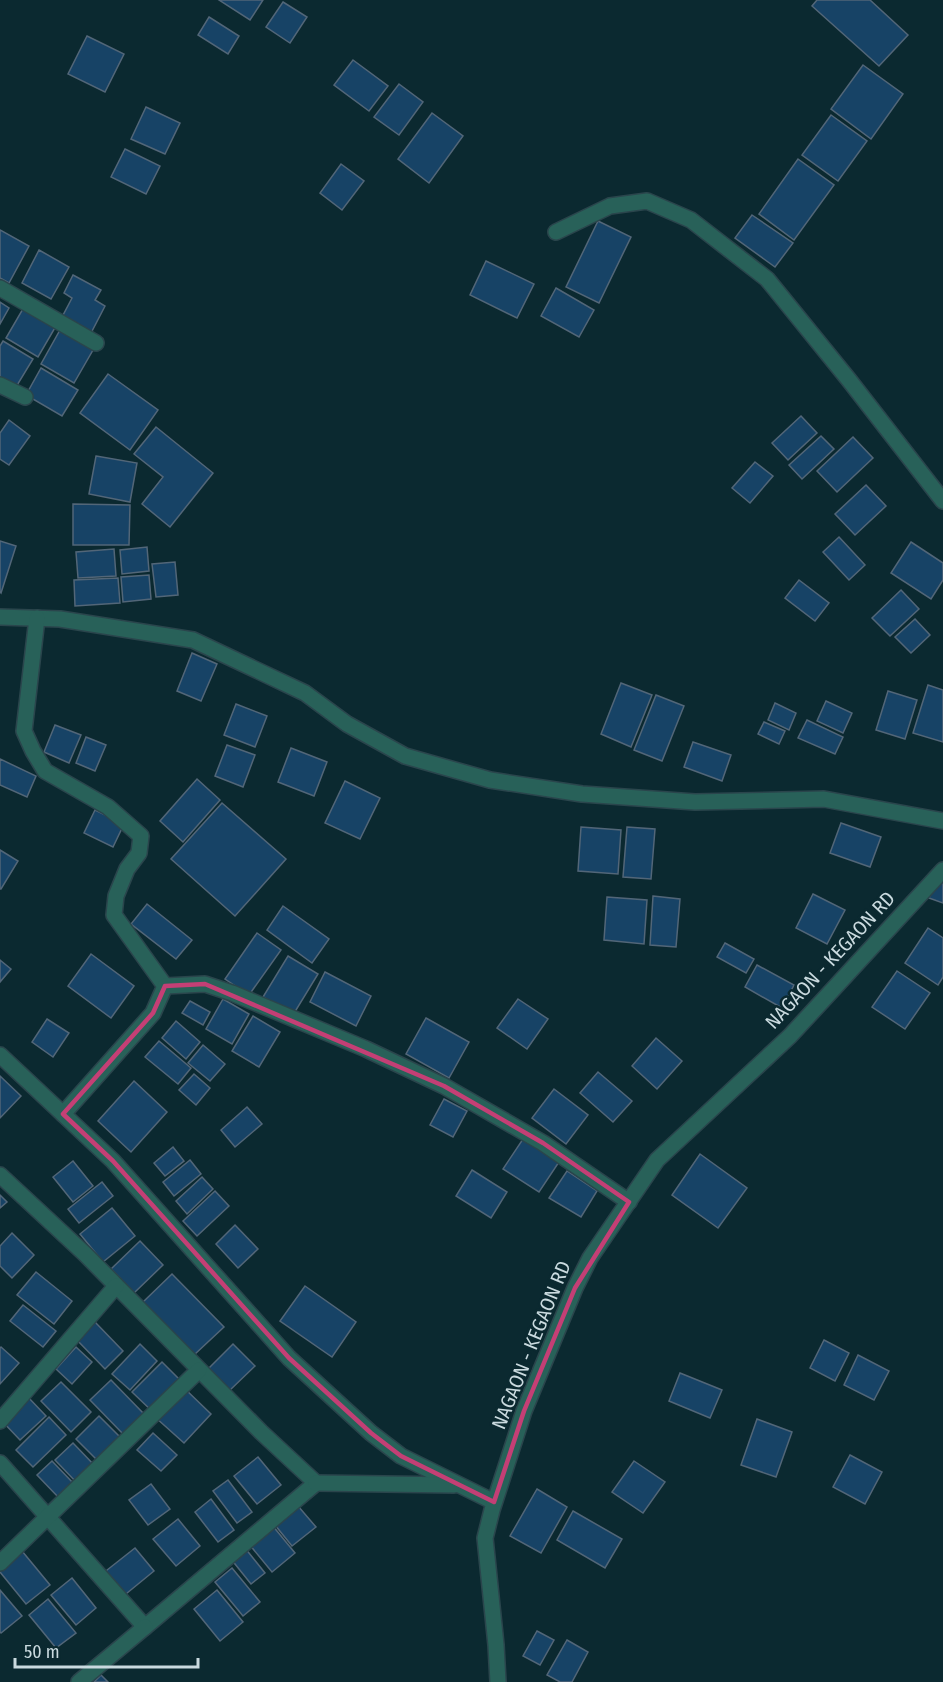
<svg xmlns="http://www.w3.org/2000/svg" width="943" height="1682" font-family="'Fira Sans Condensed',sans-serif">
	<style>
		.building { fill: #174366; stroke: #526678; stroke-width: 1.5 }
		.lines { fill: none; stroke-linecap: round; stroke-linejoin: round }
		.street-casing { stroke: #2a454c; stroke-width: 18 }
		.street { stroke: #286159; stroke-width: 15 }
		.marked { fill: none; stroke: #c43f75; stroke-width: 4.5; stroke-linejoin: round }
		.labels { text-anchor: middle; stroke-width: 5; stroke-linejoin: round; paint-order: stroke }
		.street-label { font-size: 20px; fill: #cadadf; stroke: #0b2930 }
	</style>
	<rect width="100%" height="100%" fill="#0b2930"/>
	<g class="building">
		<path d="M219,0H263L250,20Z"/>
		<path d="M817,0H870L908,35L879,66L812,6Z"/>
		<path d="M283,2L307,17L290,43L266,27Z"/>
		<path d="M209,17L239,36L228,54L198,35Z"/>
		<path d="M87,36L124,54L105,92L68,74Z"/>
		<path d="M353,60L388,86L369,111L334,85Z"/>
		<path d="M863,65L903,94L871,139L831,109Z"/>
		<path d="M399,84L423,102L399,135L374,117Z"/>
		<path d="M146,107L180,123L165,154L131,139Z"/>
		<path d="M432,113L463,136L429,183L398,159Z"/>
		<path d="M831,115L867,141L838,181L802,155Z"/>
		<path d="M125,149L160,166L146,194L111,177Z"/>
		<path d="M798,159L834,185L794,240L759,214Z"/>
		<path d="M341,164L364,181L342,210L320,193Z"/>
		<path d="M752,215L793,243L775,267L735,238Z"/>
		<path d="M598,221L631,237L599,303L566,287Z"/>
		<path d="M0,230L29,246L9,283L0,278Z"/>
		<path d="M39,250L69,267L51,299L22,283Z"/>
		<path d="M486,261L534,284L517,318L470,295Z"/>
		<path d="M73,275L101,290L95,300L105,306L90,335L61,319L72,298L64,293Z"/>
		<path d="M556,288L594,310L579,337L541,316Z"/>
		<path d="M0,302L9,308L0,324Z"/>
		<path d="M24,307L56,326L38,357L6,338Z"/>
		<path d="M60,330L93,350L74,383L41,364Z"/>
		<path d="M3,341L33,359L16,387L0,377V346Z"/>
		<path d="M41,368L78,390L62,416L26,395Z"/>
		<path d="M108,374L158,410L130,450L80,413Z"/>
		<path d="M801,416L817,433L788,460L772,443Z"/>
		<path d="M9,420L30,436L9,465L0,459V433Z"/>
		<path d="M156,427L213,473L170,527L142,504L163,477L134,454Z"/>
		<path d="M821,436L834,449L802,479L789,465Z"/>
		<path d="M853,437L873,458L837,492L817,471Z"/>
		<path d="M96,456L137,463L130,502L89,494Z"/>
		<path d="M755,462L773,476L750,503L732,488Z"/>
		<path d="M866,485L886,506L855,535L835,514Z"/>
		<path d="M73,504L130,505L129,545H73Z"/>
		<path d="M839,537L865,565L849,580L823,552Z"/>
		<path d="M0,541L16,546L1,593L0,592Z"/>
		<path d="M911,542L943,563V580L931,599L891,573Z"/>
		<path d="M147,547L149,571L122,574L120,550Z"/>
		<path d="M114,549L116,576L78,578L76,552Z"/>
		<path d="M175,562L178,595L156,597L152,564Z"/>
		<path d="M149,575L151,599L123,602L121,577Z"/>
		<path d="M118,578L120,603L75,606L74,580Z"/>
		<path d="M799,580L829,603L815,621L785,598Z"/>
		<path d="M901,590L919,609L890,636L872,618Z"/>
		<path d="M915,619L930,635L911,653L895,637Z"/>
		<path d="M192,653L217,664L201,701L177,691Z"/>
		<path d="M621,683L652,695L631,747L601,734Z"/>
		<path d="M928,685L943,690V742L913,733Z"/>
		<path d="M888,691L917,700L905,739L876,730Z"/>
		<path d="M656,695L684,706L662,761L634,750Z"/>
		<path d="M826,701L852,713L843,733L817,721Z"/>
		<path d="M775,703L796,713L789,730L768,720Z"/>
		<path d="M236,704L267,716L255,747L224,735Z"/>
		<path d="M807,720L843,737L835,754L798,738Z"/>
		<path d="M764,722L785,731L779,744L758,734Z"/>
		<path d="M55,725L81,735L69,763L44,752Z"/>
		<path d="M86,737L106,745L95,771L76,763Z"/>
		<path d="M693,742L731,755L722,781L684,767Z"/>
		<path d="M227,745L255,755L243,787L215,776Z"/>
		<path d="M291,748L327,762L314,796L278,782Z"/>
		<path d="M0,759L36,776L27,797L0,785Z"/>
		<path d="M197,779L220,800L183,842L160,821Z"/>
		<path d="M345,781L380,798L360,839L325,823Z"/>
		<path d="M222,803L286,859L235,916L171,859Z"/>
		<path d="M95,810L124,824L113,847L84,833Z"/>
		<path d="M841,823L881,837L870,867L830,853Z"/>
		<path d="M581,827L621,830L618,874L578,871Z"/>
		<path d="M627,827L655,829L651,879L623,877Z"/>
		<path d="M0,850L18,861L1,889H0Z"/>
		<path d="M937,877L943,879V903L929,898Z"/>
		<path d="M813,894L845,910L827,944L796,928Z"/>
		<path d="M653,896L680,899L676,947L650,945Z"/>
		<path d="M607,897L647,900L644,944L604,940Z"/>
		<path d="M147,904L192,940L176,959L131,924Z"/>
		<path d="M283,906L329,939L312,963L267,930Z"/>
		<path d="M928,928L943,938V977L938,985L905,963Z"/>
		<path d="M257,933L281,950L249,995L225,979Z"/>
		<path d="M725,943L754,959L746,973L717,957Z"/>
		<path d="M91,954L134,986L111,1018L68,986Z"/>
		<path d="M288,956L318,974L293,1015L263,997Z"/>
		<path d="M0,960L11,969L0,982Z"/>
		<path d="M757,965L794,985L782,1008L745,987Z"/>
		<path d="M897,971L930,993L905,1029L872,1007Z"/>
		<path d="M325,972L371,996L356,1026L310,1002Z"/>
		<path d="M223,999L249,1014L232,1044L206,1029Z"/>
		<path d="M518,999L548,1019L527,1049L497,1028Z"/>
		<path d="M190,1001L210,1012L203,1025L182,1013Z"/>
		<path d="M253,1016L280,1032L259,1067L232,1051Z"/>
		<path d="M426,1018L469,1042L449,1078L406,1054Z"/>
		<path d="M47,1019L69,1033L53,1057L32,1042Z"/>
		<path d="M176,1021L200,1042L186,1059L162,1038Z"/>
		<path d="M656,1038L682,1061L657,1089L632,1066Z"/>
		<path d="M159,1041L191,1068L178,1084L145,1057Z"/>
		<path d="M203,1045L225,1064L210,1081L188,1063Z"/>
		<path d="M598,1072L632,1101L613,1122L580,1093Z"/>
		<path d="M194,1074L210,1088L196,1105L179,1090Z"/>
		<path d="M0,1076L21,1096L0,1118Z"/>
		<path d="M134,1081L167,1112L131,1152L98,1121Z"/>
		<path d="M554,1089L588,1115L566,1144L532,1118Z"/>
		<path d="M444,1099L467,1111L453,1137L430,1125Z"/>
		<path d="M247,1107L262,1124L235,1147L221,1130Z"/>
		<path d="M523,1139L559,1162L539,1192L503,1169Z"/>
		<path d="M173,1147L184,1161L165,1176L154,1163Z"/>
		<path d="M700,1154L747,1188L718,1228L672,1195Z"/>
		<path d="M190,1160L201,1174L174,1196L163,1182Z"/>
		<path d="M73,1161L93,1186L73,1202L53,1177Z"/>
		<path d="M472,1170L507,1192L491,1218L456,1196Z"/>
		<path d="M567,1171L597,1191L581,1217L549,1198Z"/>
		<path d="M202,1177L213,1189L187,1214L176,1201Z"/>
		<path d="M102,1182L113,1196L79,1223L68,1209Z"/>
		<path d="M215,1191L229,1206L197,1236L183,1221Z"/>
		<path d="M0,1195L7,1202L0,1208Z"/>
		<path d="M112,1208L135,1236L103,1262L80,1234Z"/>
		<path d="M235,1225L258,1249L238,1268L216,1244Z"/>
		<path d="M12,1233L34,1255L12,1278L0,1266V1246Z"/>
		<path d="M140,1241L163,1265L134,1293L111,1269Z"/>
		<path d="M36,1272L72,1301L54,1324L17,1295Z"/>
		<path d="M172,1274L224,1327L194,1355L143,1302Z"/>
		<path d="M305,1286L356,1322L332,1357L280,1321Z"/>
		<path d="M23,1305L56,1331L43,1347L10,1321Z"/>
		<path d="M95,1322L123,1351L105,1369L76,1339Z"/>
		<path d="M824,1340L849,1353L835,1381L810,1368Z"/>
		<path d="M140,1344L157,1361L130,1390L112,1374Z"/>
		<path d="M233,1344L255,1366L228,1392L207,1370Z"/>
		<path d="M1,1347L19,1363L0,1384V1348Z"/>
		<path d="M76,1347L92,1362L72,1384L56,1369Z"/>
		<path d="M858,1355L889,1371L874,1400L844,1385Z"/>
		<path d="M162,1362L183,1383L154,1413L132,1392Z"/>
		<path d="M680,1373L722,1390L710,1418L669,1401Z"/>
		<path d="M111,1380L144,1414L123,1434L90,1400Z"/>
		<path d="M61,1382L91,1412L71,1432L41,1401Z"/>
		<path d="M183,1387L211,1414L184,1443L155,1417Z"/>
		<path d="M27,1396L46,1416L20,1440L2,1421Z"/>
		<path d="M99,1416L121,1438L98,1461L76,1439Z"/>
		<path d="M49,1417L66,1435L33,1467L16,1450Z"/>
		<path d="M757,1419L792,1432L776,1477L741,1465Z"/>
		<path d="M153,1433L177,1455L161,1471L137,1450Z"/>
		<path d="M73,1443L96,1467L78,1484L55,1460Z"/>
		<path d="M850,1455L882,1472L865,1504L833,1487Z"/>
		<path d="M258,1457L281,1485L257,1504L234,1476Z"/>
		<path d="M52,1461L75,1485L60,1499L37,1475Z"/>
		<path d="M634,1461L665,1482L643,1513L612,1492Z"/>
		<path d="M228,1480L252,1512L237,1523L213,1491Z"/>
		<path d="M151,1484L170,1509L148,1525L129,1500Z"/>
		<path d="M537,1489L567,1507L541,1553L510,1536Z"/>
		<path d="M211,1499L234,1530L218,1542L195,1512Z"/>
		<path d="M298,1506L316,1527L292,1546L275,1525Z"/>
		<path d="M573,1511L622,1539L605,1568L557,1540Z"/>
		<path d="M178,1519L200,1546L176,1566L153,1539Z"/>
		<path d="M272,1525L295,1553L272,1572L249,1544Z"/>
		<path d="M135,1548L154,1571L121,1598L102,1574Z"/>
		<path d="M245,1548L265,1573L251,1584L231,1559Z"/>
		<path d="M22,1551L50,1585L26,1604L0,1572V1569Z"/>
		<path d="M232,1568L260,1602L243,1616L215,1582Z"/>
		<path d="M72,1578L96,1608L76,1625L51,1595Z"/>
		<path d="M0,1590L22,1616L1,1633L0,1632Z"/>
		<path d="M217,1590L243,1622L220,1641L194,1609Z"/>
		<path d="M48,1599L76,1633L56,1648L29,1615Z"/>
		<path d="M537,1631L554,1640L540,1665L523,1656Z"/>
		<path d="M567,1640L588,1652L572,1682H560L547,1675Z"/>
		<path d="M101,1675L108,1682H94Z"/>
	</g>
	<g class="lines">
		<defs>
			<g id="street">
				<path d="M556,232L610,206L647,201L691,220L767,279L849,380L943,501"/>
				<path d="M0,288L96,343"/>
				<path d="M0,385L25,397"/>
				<path d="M0,617L60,619L193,640L305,693L347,724L405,756L490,780L582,794L695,802L824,799L943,821"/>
				<path d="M37,618L24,731L33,751L45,771L108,807L141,836L139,853L127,869L116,896L114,915L165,986L153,1013L63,1114"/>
				<path d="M165,986L205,984L232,993L366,1049L444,1086L543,1143L629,1202"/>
				<path d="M0,1055L113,1161L289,1358L371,1433L401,1456L494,1502"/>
				<path d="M0,1175L85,1254L261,1432L316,1483L145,1627L0,1463"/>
				<path d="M0,1421L116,1286"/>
				<path d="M316,1483L454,1485"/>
				<path d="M0,1563L199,1370"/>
				<path d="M79,1682L145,1627"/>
				<path d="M498,1682L496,1645L485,1538L492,1510L524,1411L575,1288L590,1258L657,1160L790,1036L943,870"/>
			</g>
		</defs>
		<use href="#street" class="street-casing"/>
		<use href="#street" class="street"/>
	</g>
	<path class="marked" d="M205,984L444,1086L543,1143L629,1202L575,1288L524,1411L494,1502L401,1456L371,1433L289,1358L113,1161L63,1114L153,1013L165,986Z"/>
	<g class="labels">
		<g class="street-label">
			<text transform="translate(830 960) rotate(-47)" y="7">NAGAON - KEGAON RD</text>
			<text transform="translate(531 1345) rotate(-68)" y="7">NAGAON - KEGAON RD</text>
		</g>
	</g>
	<path d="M15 1658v9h183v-9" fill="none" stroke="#cadadf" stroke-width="3"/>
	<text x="24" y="1658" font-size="18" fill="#cadadf" stroke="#0b2930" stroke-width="4.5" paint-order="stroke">50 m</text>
</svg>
